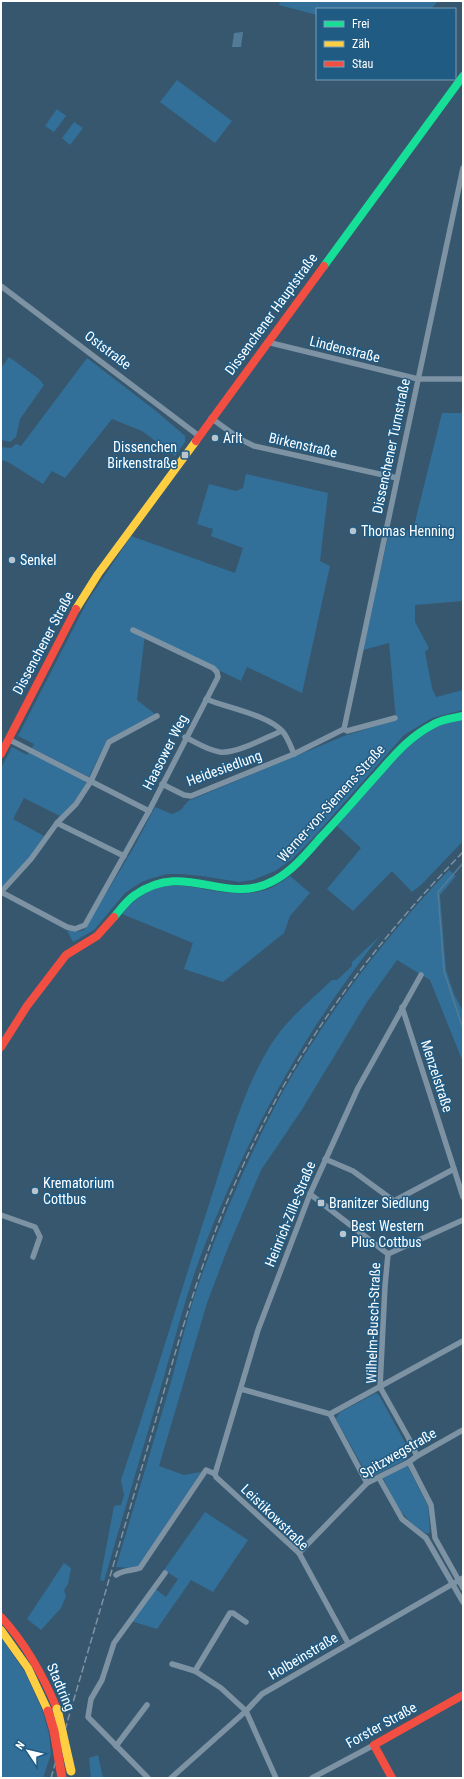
<svg xmlns="http://www.w3.org/2000/svg" width="464" height="1779" font-family="'Roboto Condensed',sans-serif">
	<style>
		.green { fill: #327099 }
		.water { fill: #527b97 }
		.lines { fill: none; stroke-linecap: round; stroke-linejoin: round }
		.stream { stroke: #527b97; stroke-width: 1.5 }
		.street { stroke: #7d93a4; stroke-width: 5.5 }
		.fast { stroke: #16e098; stroke-width: 8 }
		.slow { stroke: #ffcf43; stroke-width: 8 }
		.jam { stroke: #f24e42; stroke-width: 8 }
		.rail { stroke: #7e93a3; stroke-width: 1.5; stroke-dasharray: 7 3; stroke-linecap: butt }
		.slow-bridge { stroke: #ffcf43; stroke-width: 9 }
		.jam-bridge { stroke: #f24e42; stroke-width: 9 }
		.poi-dot { fill: #b9c4cc; stroke: #205b84; stroke-width: 1.5 }
		.labels { text-anchor: middle; stroke-width: 3; stroke-linejoin: round; paint-order: stroke }
		.street-label { font-size: 14px; fill: #fff; stroke: #205b84 }
		.poi-label { font-size: 14px; fill: #fff; stroke: #205b84; text-anchor: start }
	</style>
	<rect width="100%" height="100%" fill="#37576e"/>
	<g class="green">
		<path d="M280,1H438L431,9H317V15L279,5Z"/>
		<path d="M177,80L232,121L215,143L160,102Z"/>
		<path d="M57,109L66,116L54,132L45,126Z"/>
		<path d="M74,122L83,128L70,145L62,138Z"/>
		<path d="M9,357L39,379L44,385L20,419L16,437L10,442L1,440V368Z"/>
		<path d="M87,358L156,411L185,436V442L175,456L142,431L112,419L65,478L52,471L43,484L8,462L1,460V447L11,448L16,444L21,446Z"/>
		<path d="M442,413H463V601L415,605V622L429,648L425,652L432,688L436,697L463,690V710L432,718L404,735L312,839L291,860L275,871L253,880L239,882L202,876L181,874H167L149,879L140,883L125,893L94,930L73,942L67,930L76,932L84,930L134,847L155,807L172,814L181,810L188,801L344,736L396,720L389,643L363,650L389,532L413,530Z"/>
		<path d="M246,474L328,493L320,561L330,566L302,693L247,667L241,681L145,634L137,700L155,714L107,740L89,777L32,748L34,744L18,736L87,602L131,536L235,573L243,548L211,536L213,529L197,524L209,484L236,491L243,488Z"/>
		<path d="M463,719V841L421,885L412,892L392,871L353,911L327,889L361,848L337,826L365,793L416,737L435,725Z"/>
		<path d="M12,747L27,755L29,751L85,780L86,784L74,802L60,816L24,798L13,819L44,836L29,858L2,887L1,768Z"/>
		<path d="M449,870L456,876L440,895L446,970L454,994L463,1012V1062L430,980L397,960L367,1002L301,1111L261,1170L227,1250L207,1303L159,1466L184,1475L201,1472L138,1566L132,1568L116,1567C134,1506 153,1444 171,1382C180,1348 188,1313 200,1280C224,1214 252,1148 286,1086C331,1008 387,935 449,870Z"/>
		<path d="M290,876L310,893L290,916L284,933L223,982L184,969L193,943L122,914C167,860 203,901 257,892C270,890 280,883 290,876Z"/>
		<path d="M380,936C305,1030 248,1135 204,1247C188,1288 177,1331 165,1373C145,1442 124,1512 104,1581L100,1580L114,1506L121,1505L124,1495L121,1480C153,1386 181,1290 212,1195C228,1146 243,1090 270,1046C286,1020 310,1001 332,980H337L352,966V962Z"/>
		<path d="M376,1393L379,1395L409,1450L407,1459L373,1476L366,1473L336,1419L339,1413Z"/>
		<path d="M407,1465L428,1506L430,1532L427,1534C400,1517 397,1505 383,1478Z"/>
		<path d="M205,1512L248,1540L213,1592L191,1580L157,1629L131,1621L154,1588L166,1597L178,1579L164,1570Z"/>
		<path d="M64,1563L71,1568L68,1584L64,1590L66,1596L61,1608L41,1630L27,1619Z"/>
		<path d="M1,1637L26,1674L43,1712L49,1734L51,1754L43,1778H1Z"/>
		<path d="M98,1755L103,1778H91L89,1758Z"/>
	</g>
	<path class="water" d="M243,32L241,47H232L234,33Z"/>
	<g class="lines">
		<path class="stream" d="M463,863L438,892L444,971L463,1029"/>
		<g class="street">
			<path d="M1,286L199,436"/>
			<path d="M267,342L418,379H463"/>
			<path d="M211,418L240,439L254,446L397,478"/>
			<path d="M206,699C227,708 269,715 283,732C288,738 291,747 294,754"/>
			<path d="M344,729L463,168"/>
			<path d="M185,737C197,743 207,750 220,752C236,754 267,737 282,731"/>
			<path d="M8,739L149,811"/>
			<path d="M162,784L184,795L191,796L294,754L344,729L347,731L395,718"/>
			<path d="M57,823L124,856"/>
			<path d="M1,892L67,927L75,929L85,925L149,811L218,677L217,672L213,668L133,630"/>
			<path d="M1,892L31,859L57,823L76,804L91,781L109,742L157,716"/>
			<path d="M402,1007L463,1197"/>
			<path d="M325,1159L353,1171L394,1201L454,1169"/>
			<path d="M310,1194L388,1254"/>
			<path d="M1,1215L35,1227L40,1237L33,1257"/>
			<path d="M388,1254L385,1286L380,1387L408,1437L417,1456"/>
			<path d="M388,1254L463,1220"/>
			<path d="M241,1389L330,1414L367,1483"/>
			<path d="M330,1414L463,1341"/>
			<path d="M409,1462L431,1505L435,1538L463,1588"/>
			<path d="M215,1474L258,1330L310,1194L358,1088L421,975"/>
			<path d="M215,1474L216,1477L299,1553L348,1643"/>
			<path d="M379,1478L402,1519L426,1538L463,1602"/>
			<path d="M299,1553L367,1483L409,1462L417,1456L463,1430"/>
			<path d="M116,1575C123,1570 132,1571 140,1568L206,1470L215,1474"/>
			<path d="M172,1664L195,1671L221,1688L246,1711L276,1778"/>
			<path d="M195,1671L230,1613H233L246,1622"/>
			<path d="M116,1746L147,1705"/>
			<path d="M148,1778L88,1717L91,1699L102,1680L114,1643L165,1573"/>
			<path d="M171,1778L246,1711L262,1694L463,1578"/>
			<path d="M312,1778L374,1745"/>
		</g>
		<g class="fast">
			<path d="M324,266L463,76"/>
			<path d="M114,917C120,910 127,900 135,895C186,859 225,908 275,880C293,870 307,853 321,837C339,818 356,798 374,778C393,757 407,738 434,724C442,719 454,718 463,716"/>
		</g>
		<g class="slow">
			<path d="M76,609L98,574L196,441"/>
			<path d="M1,1630L28,1668L48,1711"/>
		</g>
		<g class="jam">
			<path d="M196,441L324,266"/>
			<path d="M1,754L76,609"/>
			<path d="M1,1047L27,1006L66,955L97,936L114,917"/>
			<path d="M1,1617C26,1644 43,1675 57,1709"/>
			<path d="M392,1778L374,1745L463,1695"/>
		</g>
		<path class="rail" d="M51,1778C84,1664 118,1550 151,1436C166,1385 180,1334 197,1283C219,1215 249,1147 284,1085C333,999 394,923 463,852"/>
		<path class="slow-bridge" d="M57,1709L71,1771"/>
		<path class="jam-bridge" d="M48,1711L54,1731L62,1778"/>
	</g>
	<g class="poi-dot">
		<circle cx="215" cy="438" r="4"/>
		<rect x="181" y="451" width="8" height="8" rx="2"/>
		<circle cx="353" cy="531" r="4"/>
		<circle cx="12" cy="560" r="4"/>
		<circle cx="35" cy="1191" r="4"/>
		<rect x="317" y="1199" width="8" height="8" rx="2"/>
		<circle cx="343" cy="1234" r="4"/>
	</g>
	<g class="labels">
		<g class="street-label">
			<text transform="translate(271 314) rotate(-54)" y="5">Dissenchener Hauptstraße</text>
			<text transform="translate(345 349) rotate(14)" y="5">Lindenstraße</text>
			<text transform="translate(108 350) rotate(37)" y="5">Oststraße</text>
			<text transform="translate(303 445) rotate(13)" y="5">Birkenstraße</text>
			<text transform="translate(391 446) rotate(-78)" y="5">Dissenchener Turnstraße</text>
			<text transform="translate(43 643) rotate(-62)" y="5">Dissenchener Straße</text>
			<text transform="translate(165 752) rotate(-63)" y="5">Haasower Weg</text>
			<text transform="translate(224 768) rotate(-20)" y="5">Heidesiedlung</text>
			<text transform="translate(331 803) rotate(-48)" y="5">Werner-von-Siemens-Straße</text>
			<text transform="translate(437 1076) rotate(72)" y="5">Menzelstraße</text>
			<text transform="translate(290 1214) rotate(-68)" y="5">Heinrich-Zille-Straße</text>
			<text transform="translate(373 1323) rotate(-88)" y="5">Wilhelm-Busch-Straße</text>
			<text transform="translate(398 1453) rotate(-30)" y="5">Spitzwegstraße</text>
			<text transform="translate(275 1517) rotate(44)" y="5">Leistikowstraße</text>
			<text transform="translate(303 1656) rotate(-31)" y="5">Holbeinstraße</text>
			<text transform="translate(61 1687) rotate(67)" y="5">Stadtring</text>
			<text transform="translate(381 1725) rotate(-29)" y="5">Forster Straße</text>
		</g>
		<g class="poi-label">
			<text x="223" y="443">Arlt</text>
			<text x="177" y="452" text-anchor="end">Dissenchen<tspan x="177" dy="16">Birkenstraße</tspan></text>
			<text x="361" y="536">Thomas Henning</text>
			<text x="20" y="565">Senkel</text>
			<text x="43" y="1188">Krematorium<tspan x="43" dy="16">Cottbus</tspan></text>
			<text x="329" y="1208">Branitzer Siedlung</text>
			<text x="351" y="1231">Best Western<tspan x="351" dy="16">Plus Cottbus</tspan></text>
		</g>
	</g>
	<rect width="464" height="1779" fill="none" stroke="#ffffff" stroke-width="4"/>
	<rect x="316" y="8" width="140" height="72" fill="#205b84" stroke="#799db5"/>
	<rect x="324" y="21" width="20" height="6" fill="#16e098" stroke="#799db5"/>
	<text x="352" y="28" font-size="12" fill="#ffffff">Frei</text>
	<rect x="324" y="41" width="20" height="6" fill="#ffcf43" stroke="#799db5"/>
	<text x="352" y="48" font-size="12" fill="#ffffff">Zäh</text>
	<rect x="324" y="61" width="20" height="6" fill="#f24e42" stroke="#799db5"/>
	<text x="352" y="68" font-size="12" fill="#ffffff">Stau</text>
	<g transform="translate(28 1751) rotate(305)" stroke="#205b84" stroke-width="3" paint-order="stroke">
	<path d="M0-3L7 15L0 10L-7 15Z" fill="#ffffff"/>
	<text y="-6" font-size="11" font-weight="bold" text-anchor="middle" fill="#ffffff">N</text>
	</g>
</svg>
